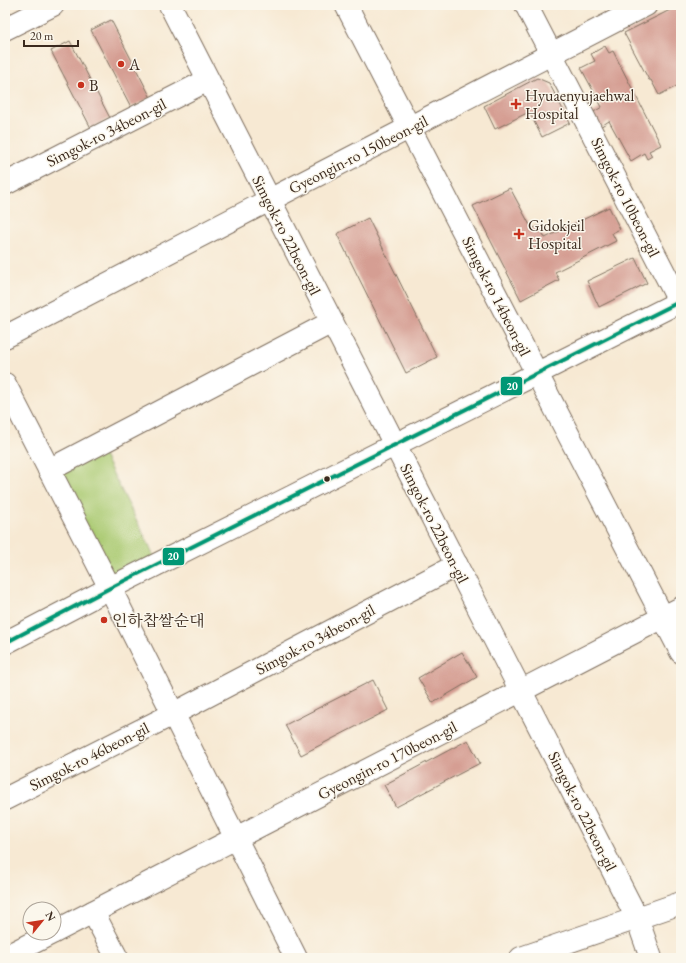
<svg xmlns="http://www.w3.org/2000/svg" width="686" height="963" font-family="'EB Garamond','Noto Serif KR',serif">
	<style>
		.green { fill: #aaca72; stroke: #727a48 }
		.building { fill: #d59e93 }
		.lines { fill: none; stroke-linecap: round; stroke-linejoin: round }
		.minor-casing { stroke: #7d6d5d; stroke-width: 24 }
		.minor { stroke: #fff; stroke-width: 22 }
		.bus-1-casing { stroke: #fbf7ec; stroke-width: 7 }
		.bus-1 { stroke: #009775; stroke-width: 4 }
		.poi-dot { fill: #c8321e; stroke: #fbf7ec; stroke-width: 1.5 }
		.bus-dot { fill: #3b2a1e; stroke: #fbf7ec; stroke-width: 1.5 }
		.labels { text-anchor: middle; stroke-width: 3; stroke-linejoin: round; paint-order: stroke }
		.poi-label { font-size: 16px; fill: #3b2a1e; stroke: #fbf7ec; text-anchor: start }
		.street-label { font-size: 16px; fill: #3b2a1e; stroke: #fbf7ec }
		.line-badge { stroke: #fbf7ec; stroke-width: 1.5 }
		.badge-label { font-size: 11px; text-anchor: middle; font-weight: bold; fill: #fff }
	</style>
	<rect width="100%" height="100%" fill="#fbf7ec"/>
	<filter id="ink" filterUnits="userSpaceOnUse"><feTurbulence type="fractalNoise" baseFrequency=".025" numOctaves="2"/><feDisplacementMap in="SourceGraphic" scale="8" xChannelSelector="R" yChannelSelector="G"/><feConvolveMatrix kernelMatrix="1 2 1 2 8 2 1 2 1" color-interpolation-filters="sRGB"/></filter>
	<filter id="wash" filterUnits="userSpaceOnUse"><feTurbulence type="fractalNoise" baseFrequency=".012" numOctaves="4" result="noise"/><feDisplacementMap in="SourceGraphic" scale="16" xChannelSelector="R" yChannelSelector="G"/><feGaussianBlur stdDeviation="0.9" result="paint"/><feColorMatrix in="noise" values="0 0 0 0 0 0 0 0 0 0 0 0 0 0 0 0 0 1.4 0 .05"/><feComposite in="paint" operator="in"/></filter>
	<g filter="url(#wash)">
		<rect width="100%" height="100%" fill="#f7e9d3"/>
		<path class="green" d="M100,448L155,557L110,580L56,471Z"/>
		<g id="blocks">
			<g class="building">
				<path d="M680,5H681V84L659,95L651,80H649L624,33Z"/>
				<path d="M111,20L151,98L131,107L91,30Z"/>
				<path d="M70,41L110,118L91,128L51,51Z"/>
				<path d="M605,46L609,53L613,51L661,145L649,151L652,156L647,159L644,153L631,161L609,121L600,127L592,113L602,107L581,68L595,61L591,54Z"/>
				<path d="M537,78L549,83L570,123L542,137L529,112L495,129L484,106Z"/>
				<path d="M510,188L532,229L539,226L545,238L609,207L620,229L612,233L616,241L555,272L559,280L521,300L473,206Z"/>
				<path d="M368,218L437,357L406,373L337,234Z"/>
				<path d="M635,258L647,283L599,307L587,281Z"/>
				<path d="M462,652L477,677L433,703L418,678Z"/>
				<path d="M373,680L388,710L301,755L285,725Z"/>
				<path d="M468,740L480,763L396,807L384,785Z"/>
			</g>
		</g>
	</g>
	<g filter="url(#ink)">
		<use href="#blocks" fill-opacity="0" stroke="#7d6d5d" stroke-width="1"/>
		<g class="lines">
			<defs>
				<g id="minor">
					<path d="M170,5C325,310 482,613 637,918L651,958"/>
					<path d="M346,5L681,652"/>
					<path d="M526,5L681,305"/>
					<path d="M5,29L53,5"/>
					<path d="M5,184L208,80"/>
					<path d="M5,337L646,5"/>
					<path d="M5,384L110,588L296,958"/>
					<path d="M49,470L332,322"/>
					<path d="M5,643L110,588L681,301"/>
					<path d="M5,799L173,714L457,565"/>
					<path d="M93,912L117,958"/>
					<path d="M54,932L681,608"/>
					<path d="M5,957L52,933"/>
					<path d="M521,958L681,903"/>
				</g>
			</defs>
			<use href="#minor" class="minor-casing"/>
			<use href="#minor" class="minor"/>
			<defs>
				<path id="bus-1" d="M5,643L110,588L681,301"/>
			</defs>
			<use href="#bus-1" class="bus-1-casing"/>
			<use href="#bus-1" class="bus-1"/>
		</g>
	</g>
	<g class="poi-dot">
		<circle cx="121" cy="64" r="4"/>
		<circle cx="81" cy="85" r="4"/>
		<path d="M514 98h4v4h4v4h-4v4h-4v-4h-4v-4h4z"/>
		<path d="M517 228h4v4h4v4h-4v4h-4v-4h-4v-4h4z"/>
		<circle cx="104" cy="620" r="4"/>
	</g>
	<circle class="bus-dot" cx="327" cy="479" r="3.5"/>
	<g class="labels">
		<g class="poi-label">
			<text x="129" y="70">A</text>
			<text x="89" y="91">B</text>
			<text x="525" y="101">Hyuaenyujaehwal<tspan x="525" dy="18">Hospital</tspan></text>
			<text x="528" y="231">Gidokjeil<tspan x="528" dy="18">Hospital</tspan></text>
			<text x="112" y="626">인하찹쌀순대</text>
		</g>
		<g class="street-label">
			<text transform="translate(106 132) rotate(-27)" y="6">Simgok-ro 34beon-gil</text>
			<text transform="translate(358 154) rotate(-27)" y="6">Gyeongin-ro 150beon-gil</text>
			<text transform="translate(626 197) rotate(63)" y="6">Simgok-ro 10beon-gil</text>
			<text transform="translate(287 235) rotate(63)" y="6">Simgok-ro 22beon-gil</text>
			<text transform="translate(497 296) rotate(63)" y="6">Simgok-ro 14beon-gil</text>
			<text transform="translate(435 523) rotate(63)" y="6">Simgok-ro 22beon-gil</text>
			<text transform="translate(315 639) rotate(-28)" y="6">Simgok-ro 34beon-gil</text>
			<text transform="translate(89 756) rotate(-27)" y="6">Simgok-ro 46beon-gil</text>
			<text transform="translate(387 760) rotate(-27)" y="6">Gyeongin-ro 170beon-gil</text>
			<text transform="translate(583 811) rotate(63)" y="6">Simgok-ro 22beon-gil</text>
		</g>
	</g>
	<g class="line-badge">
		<rect x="500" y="376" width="23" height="20" rx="4" fill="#009775"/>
		<rect x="162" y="547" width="23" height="19" rx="4" fill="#009775"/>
	</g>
	<g class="badge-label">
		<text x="512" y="390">20</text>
		<text x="173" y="560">20</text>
	</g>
	<rect width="686" height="963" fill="none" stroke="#fbf7ec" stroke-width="20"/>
	<g transform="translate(42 921) rotate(60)"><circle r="19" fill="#fbf7ec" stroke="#aea59a"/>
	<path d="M0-3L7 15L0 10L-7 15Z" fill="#c8321e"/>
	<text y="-6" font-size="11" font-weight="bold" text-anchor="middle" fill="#3b2a1e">N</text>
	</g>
	<path d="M24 40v6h54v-6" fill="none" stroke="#3b2a1e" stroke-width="2"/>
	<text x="30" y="40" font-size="12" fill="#3b2a1e" stroke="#fbf7ec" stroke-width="3" paint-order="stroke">20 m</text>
</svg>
